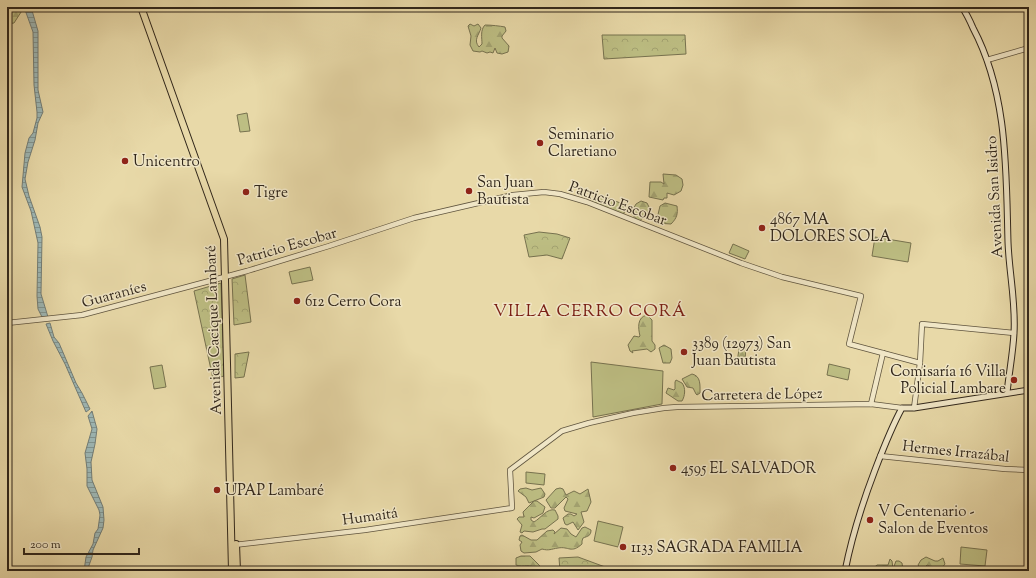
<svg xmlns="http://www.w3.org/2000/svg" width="1036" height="578" font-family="'Sorts Mill Goudy',serif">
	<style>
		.grass { fill: #bdbe83; stroke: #77724f }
		.forest { fill: url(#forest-firs); stroke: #77724f }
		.park { fill: url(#park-crowns); stroke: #77724f }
		.water { fill: url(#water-rules); stroke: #727d77 }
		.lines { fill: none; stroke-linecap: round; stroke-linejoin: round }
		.tertiary-casing { stroke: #5f543e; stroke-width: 6 }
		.secondary-casing { stroke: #31271b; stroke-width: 7 }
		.primary-casing { stroke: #31271b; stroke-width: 8 }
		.tertiary { stroke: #f0e6c6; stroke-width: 4.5 }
		.secondary { stroke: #f0e6c6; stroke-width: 5 }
		.primary { stroke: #e8d9a8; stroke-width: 6 }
		.poi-dot { fill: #8f2418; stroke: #f0e6c6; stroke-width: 1.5 }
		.labels { text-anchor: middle; stroke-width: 3; stroke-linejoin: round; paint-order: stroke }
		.poi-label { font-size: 15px; fill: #31271b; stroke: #f0e6c6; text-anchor: start }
		.street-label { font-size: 15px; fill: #31271b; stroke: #f0e6c6 }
		.quarter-label { font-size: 17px; letter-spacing: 1px; fill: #7a1f14; stroke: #f0e6c6 }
	</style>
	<defs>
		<pattern id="forest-firs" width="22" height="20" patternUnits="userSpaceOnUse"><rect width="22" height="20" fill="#bdbe83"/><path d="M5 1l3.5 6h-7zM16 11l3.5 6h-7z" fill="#a3a371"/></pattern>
		<pattern id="park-crowns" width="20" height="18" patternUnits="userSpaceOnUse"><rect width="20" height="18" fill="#bdbe83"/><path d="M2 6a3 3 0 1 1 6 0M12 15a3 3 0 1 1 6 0" fill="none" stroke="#a3a371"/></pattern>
		<pattern id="water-rules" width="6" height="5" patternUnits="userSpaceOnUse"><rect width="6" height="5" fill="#9db7b5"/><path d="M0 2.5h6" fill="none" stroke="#819592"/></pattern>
	</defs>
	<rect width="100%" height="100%" fill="#e8d9a8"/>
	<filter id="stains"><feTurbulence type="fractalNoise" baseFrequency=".005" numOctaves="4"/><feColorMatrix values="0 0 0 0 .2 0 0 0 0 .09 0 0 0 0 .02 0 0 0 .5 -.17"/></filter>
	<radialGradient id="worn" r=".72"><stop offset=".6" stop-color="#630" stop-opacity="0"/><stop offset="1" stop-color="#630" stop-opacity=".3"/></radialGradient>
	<g class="grass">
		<path d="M247,113L250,131L240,132L237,115Z"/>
		<path d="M875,237L911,243L908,262L872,256Z"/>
		<path d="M733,244L749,251L745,259L729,253Z"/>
		<path d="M310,267L313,280L292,284L289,272Z"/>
		<path d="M591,362L663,371L662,404L593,417Z"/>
		<path d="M829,364L850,369L848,380L827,375Z"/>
		<path d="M162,365L166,387L154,389L150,367Z"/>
		<path d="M526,472L545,474L544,485L526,483Z"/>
		<path d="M598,521L623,527L618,547L594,541Z"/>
		<path d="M961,547L987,550L985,566L960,564Z"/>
	</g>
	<g class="forest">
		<path d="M7,7H23V9L14,23L7,24Z"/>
		<path d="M470,24L474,26L478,24L481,28C479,35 473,40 479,47L482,44C482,38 480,30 485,25C491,25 500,26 505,27L506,31L502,36V38L509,46L508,52L502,54L497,53L495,48L493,53L490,52L487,53L482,51L480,52L473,51L470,45L471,36L468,26Z"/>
		<path d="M663,174L676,175L682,179L683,185L681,191L674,195L667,193V198H664L663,200L649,197L650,182H661L664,184Z"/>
		<path d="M602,196L623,204L625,210L623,216L591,202L596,198Z"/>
		<path d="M641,201L647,203L650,209L639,222L631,213L636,204Z"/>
		<path d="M665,203L677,206C678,214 677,218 671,224L656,223L660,206Z"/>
		<path d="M647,315L652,320V341L655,345V349L651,352L647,349L632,351L633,353L630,351L628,345L634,336L639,337L640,336C638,328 637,317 647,315Z"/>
		<path d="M740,343H746L745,362L743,364L737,362Z"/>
		<path d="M664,345L671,349L672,358L670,363H663L659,348Z"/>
		<path d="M692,374C701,376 700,385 700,393L697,395L696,394L693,388L687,387L682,379Z"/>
		<path d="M676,380L682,383C686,388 685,396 682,401H678L666,393L668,388L674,390L675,389V382Z"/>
		<path d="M526,488L532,490L541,488L545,494L544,497L529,503L526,497L518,491L520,489Z"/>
		<path d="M560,488L563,489L566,495L574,491L580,494L588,489L591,502L587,511L581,512L584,522L578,530L573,522L567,525L565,524L563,518L568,514H571L574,516L577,514L565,511L564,508L568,499L566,497L555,508H551L546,500L556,489Z"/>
		<path d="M534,501H537L545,507L543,513L534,518L531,517V520L534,522C541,518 547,508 555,510L558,516V519L545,529H542L533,532L524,531L522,533L520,532L522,525L517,519L519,517H524L523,512Z"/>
		<path d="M585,527L591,530C591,536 588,536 583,538L582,541V544C571,554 569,546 558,548C551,549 549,551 542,549L536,552L524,553L521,551L520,545L522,542L519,540L520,536L522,535L531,540H537L547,531L553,530L555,532L554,534L561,528L567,529L571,534L576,537L582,528Z"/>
		<path d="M521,556H530L540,566L537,570C530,562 524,568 516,565V558Z"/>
		<path d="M926,557L935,561H938L943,558L945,564L941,569L938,570L927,565L925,567L932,571H922L918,565L921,560Z"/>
		<path d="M890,559L892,561L893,569L896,561H899L902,563L903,570L902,571H870L877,565H888Z"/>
	</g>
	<g class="park">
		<path d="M602,35H685L686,54L604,59Z"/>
		<path d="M539,232L557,234L570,238L562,259L547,255L529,257L524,235Z"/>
		<path d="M245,275L251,322L234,325L232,279Z"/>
		<path d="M221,283L224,376L213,379L194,291Z"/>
		<path d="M249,352L244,377L235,378V354Z"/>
		<path d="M578,557L616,571H560L559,558Z"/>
	</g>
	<g class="water">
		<path d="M24,7H31L38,31V90L43,112L38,123L35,140L28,162L25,179L29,196L40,227L42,237L41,294L48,317H42L38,309L37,296L38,243L31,211L22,187L25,153L29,138L33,133L37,118V112L34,85L33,32Z"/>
		<path d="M50,323L54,337L59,343L76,383L82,393L90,409L86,412L65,364L53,341L46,324Z"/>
		<path d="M92,411L97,429L95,444L91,462L92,480L103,507L104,520L103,528L93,550L92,557L87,571H84L86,557L93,544L95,533L98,529L100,515L99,510L87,486V469L85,453L92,429L88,416Z"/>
	</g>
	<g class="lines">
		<defs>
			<g id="tertiary">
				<path d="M987,60L1029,48"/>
				<path d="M7,323L82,315L247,271L329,246L414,218L513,195L544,192L560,194L587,202L741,263L782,277L861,296L849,344L920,363"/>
				<path d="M871,404L883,353"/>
				<path d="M914,408L920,363L922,324L1014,333"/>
				<path d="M880,456L1005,469L1029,470"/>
				<path d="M234,545L365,530L512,508L510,470L562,431L589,423L633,413L664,408L677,407L871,404L902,408"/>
			</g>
			<g id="secondary">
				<path d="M962,7C966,13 970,21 973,28C1008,94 1006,170 1008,242C1009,272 1016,303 1014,333C1013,353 1009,373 1007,393"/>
				<path d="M845,571C852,536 862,504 875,470C883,449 891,428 902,408H914L1029,390"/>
			</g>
			<g id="primary">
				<path d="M141,7L224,239L232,571"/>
				<path d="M236,544L237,571"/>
			</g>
		</defs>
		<use href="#tertiary" class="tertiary-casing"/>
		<use href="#secondary" class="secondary-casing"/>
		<use href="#primary" class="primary-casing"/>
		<use href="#tertiary" class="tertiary"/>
		<use href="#secondary" class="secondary"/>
		<use href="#primary" class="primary"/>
	</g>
	<g class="poi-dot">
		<circle cx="540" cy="143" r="4"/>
		<circle cx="125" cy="161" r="4"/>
		<circle cx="469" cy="191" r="4"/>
		<circle cx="246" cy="192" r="4"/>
		<circle cx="762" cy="228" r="4"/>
		<circle cx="297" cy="301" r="4"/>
		<circle cx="684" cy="352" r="4"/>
		<circle cx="1014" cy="380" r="4"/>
		<circle cx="673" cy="468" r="4"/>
		<circle cx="217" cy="490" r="4"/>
		<circle cx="870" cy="520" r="4"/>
		<circle cx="623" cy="547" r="4"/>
	</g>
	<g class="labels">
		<g class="poi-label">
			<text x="548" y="139">Seminario<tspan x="548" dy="17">Claretiano</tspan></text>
			<text x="133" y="166">Unicentro</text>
			<text x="477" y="187">San Juan<tspan x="477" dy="17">Bautista</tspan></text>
			<text x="254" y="197">Tigre</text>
			<text x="770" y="224">4867 MA<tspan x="770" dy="17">DOLORES SOLA</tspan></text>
			<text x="305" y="306">612 Cerro Cora</text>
			<text x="692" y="348">3389 (12973) San<tspan x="692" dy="17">Juan Bautista</tspan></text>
			<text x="1006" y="376" text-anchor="end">Comisaría 16 Villa<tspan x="1006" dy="17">Policial Lambare</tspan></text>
			<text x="681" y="473">4595 EL SALVADOR</text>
			<text x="225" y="495">UPAP Lambaré</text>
			<text x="878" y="516">V Centenario -<tspan x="878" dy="17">Salon de Eventos</tspan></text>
			<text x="631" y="552">1133 SAGRADA FAMILIA</text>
		</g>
		<g class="street-label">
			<text transform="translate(994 197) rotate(-93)" y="5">Avenida San Isidro</text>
			<text transform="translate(618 203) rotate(20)" y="5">Patricio Escobar</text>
			<text transform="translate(287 246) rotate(-16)" y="5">Patricio Escobar</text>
			<text transform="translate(114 294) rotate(-15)" y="5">Guaraníes</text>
			<text transform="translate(213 330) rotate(-92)" y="5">Avenida Cacique Lambaré</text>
			<text transform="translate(762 394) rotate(-1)" y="5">Carretera de López</text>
			<text transform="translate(956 451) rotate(6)" y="5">Hermes Irrazábal</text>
			<text transform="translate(370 516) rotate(-8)" y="5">Humaitá</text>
		</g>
		<g class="quarter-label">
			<text x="590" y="316">VILLA CERRO CORÁ</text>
		</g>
	</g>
	<rect width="1036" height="578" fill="none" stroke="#e8d9a8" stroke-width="24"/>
	<rect x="8" y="8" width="1020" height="562" fill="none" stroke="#31271b" stroke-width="2"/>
	<rect x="12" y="12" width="1012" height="554" fill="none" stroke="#31271b"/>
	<path d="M24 548v6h115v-6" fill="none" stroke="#31271b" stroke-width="2"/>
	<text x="30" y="548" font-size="12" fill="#31271b" stroke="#f0e6c6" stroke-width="3" paint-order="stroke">200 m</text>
	<rect width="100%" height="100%" filter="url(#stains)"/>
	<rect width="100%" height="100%" fill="url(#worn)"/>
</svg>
